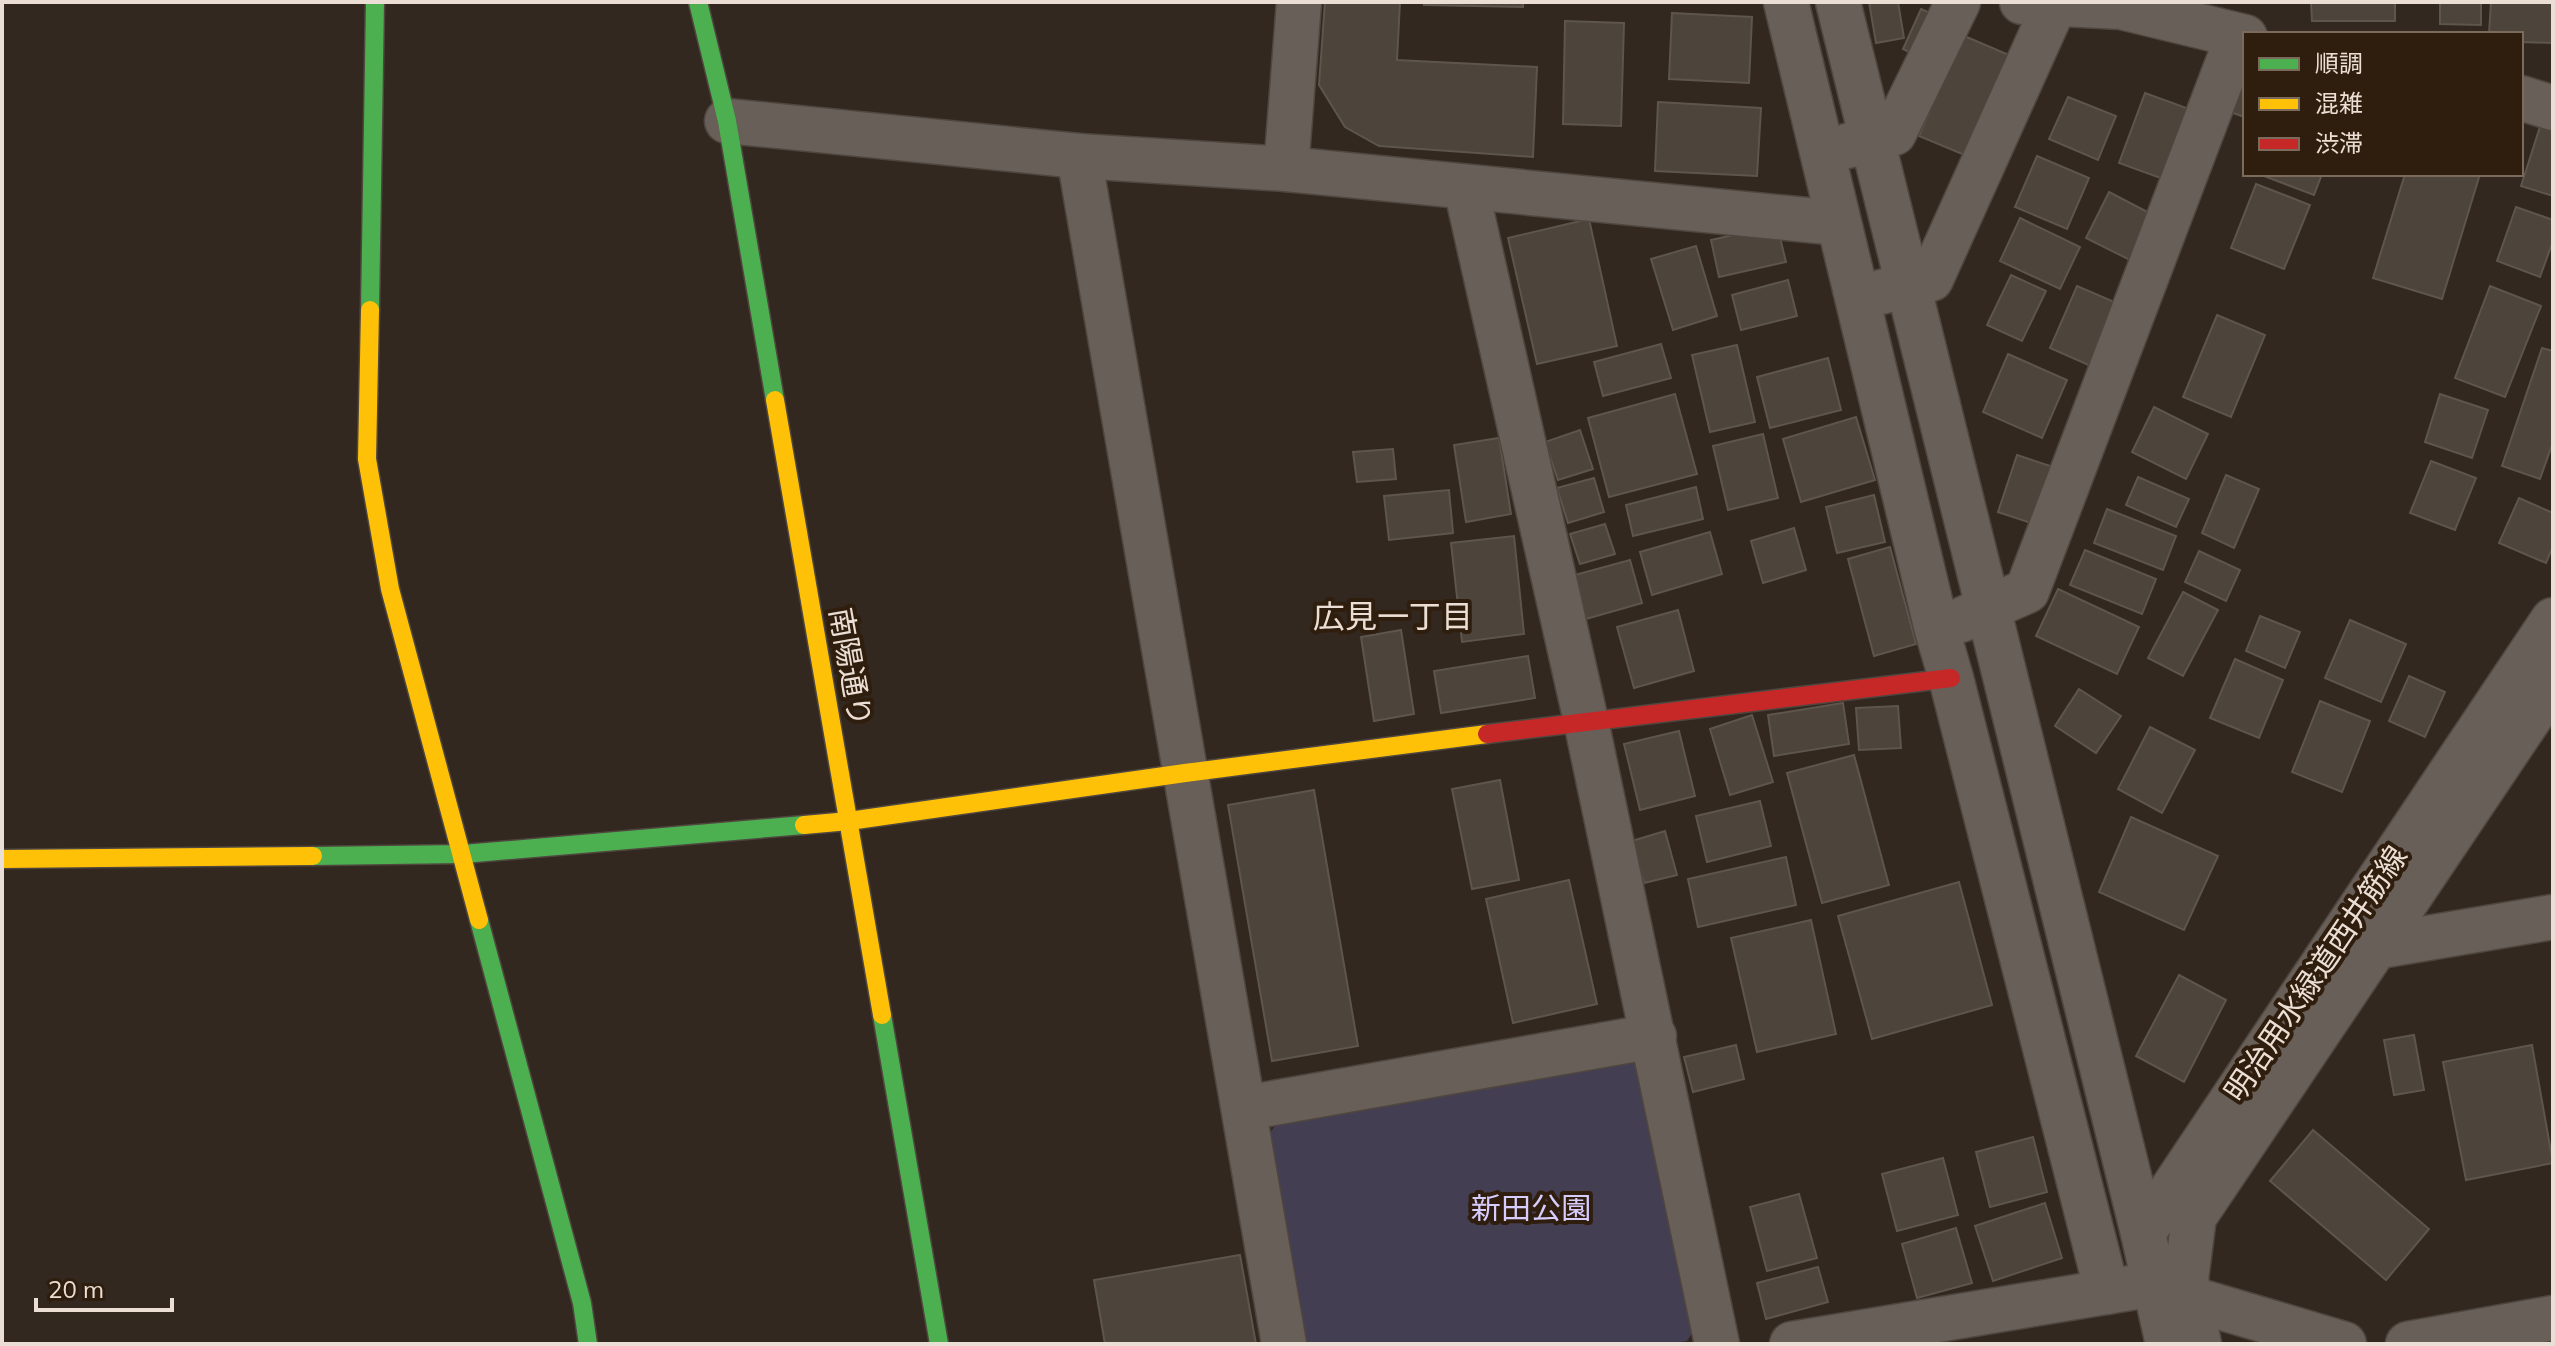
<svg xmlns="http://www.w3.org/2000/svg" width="2555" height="1346" font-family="Mulish,'Noto Sans JP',sans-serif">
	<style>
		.green { fill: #443e52 }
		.building { fill: #4d443c; stroke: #5e554d; stroke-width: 2 }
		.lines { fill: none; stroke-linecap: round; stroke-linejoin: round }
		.street-casing { stroke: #4f463f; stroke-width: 47 }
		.fast-casing { stroke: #4f463f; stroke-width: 21 }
		.slow-casing { stroke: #4f463f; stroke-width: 21 }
		.jam-casing { stroke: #4f463f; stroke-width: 21 }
		.street { stroke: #685f58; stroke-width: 44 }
		.fast { stroke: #4caf50; stroke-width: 18 }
		.slow { stroke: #ffc107; stroke-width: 18 }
		.jam { stroke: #c62828; stroke-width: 18 }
		.labels { text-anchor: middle; stroke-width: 8; stroke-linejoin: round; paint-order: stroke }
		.street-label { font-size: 30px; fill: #ebdfd5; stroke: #2f1d0d }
		.park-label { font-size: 30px; fill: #d6ccfe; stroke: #2f1d0d }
		.neighbourhood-label { font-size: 32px; fill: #ebdfd5; stroke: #2f1d0d }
	</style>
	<rect width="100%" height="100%" fill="#32281f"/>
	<path class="green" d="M1624,1056L1642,1067L1698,1323L1687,1341L1667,1344H1307L1269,1134L1283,1115Z"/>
	<g class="building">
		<path d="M1325,2H1400L1397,60L1537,67L1533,157L1379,146L1345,127L1319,85Z"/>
		<path d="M1424,2H1523V7L1424,5Z"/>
		<path d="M1869,2H1898L1904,38L1876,43Z"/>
		<path d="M2311,2H2395V21H2312Z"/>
		<path d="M2440,2H2481V25L2440,24Z"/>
		<path d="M2491,2H2553V43L2521,42V34H2489Z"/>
		<path d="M1921,9L1946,20L1927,61L1903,49Z"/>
		<path d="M1672,13L1752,17L1749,83L1669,79Z"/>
		<path d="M1565,21L1624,23L1621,126L1563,124Z"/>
		<path d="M1962,35L2009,55L1967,156L1919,136Z"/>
		<path d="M2245,55V117L2227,111Z"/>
		<path d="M2145,93L2192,110L2166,180L2119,163Z"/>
		<path d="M2068,97L2116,116L2098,160L2049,139Z"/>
		<path d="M1658,102L1761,108L1757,176L1655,171Z"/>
		<path d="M2545,111L2553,114V196L2521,186Z"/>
		<path d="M2037,156L2089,178L2067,229L2015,207Z"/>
		<path d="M2259,174H2322L2314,195Z"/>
		<path d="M2405,174H2480L2442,299L2373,278Z"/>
		<path d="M2256,184L2310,205L2284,269L2231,248Z"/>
		<path d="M2109,192L2159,218L2136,263L2086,238Z"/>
		<path d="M2516,207L2553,220V241L2540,277L2497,261Z"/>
		<path d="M2020,218L2080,247L2060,289L2000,261Z"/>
		<path d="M1589,219L1617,346L1537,364L1508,238Z"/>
		<path d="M1777,225L1786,262L1719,277L1711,240Z"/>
		<path d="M1696,246L1717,316L1673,330L1651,259Z"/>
		<path d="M2011,275L2046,291L2022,341L1987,325Z"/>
		<path d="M1788,280L1797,316L1741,330L1732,295Z"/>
		<path d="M2077,286L2119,304L2093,367L2050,348Z"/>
		<path d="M2490,286L2541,306L2505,397L2455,378Z"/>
		<path d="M2217,315L2265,335L2231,417L2183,397Z"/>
		<path d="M1661,344L1671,378L1603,396L1594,362Z"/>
		<path d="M1737,345L1755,422L1710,432L1692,355Z"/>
		<path d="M2542,348L2553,351V442L2540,479L2502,466Z"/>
		<path d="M2008,354L2067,380L2042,438L1983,412Z"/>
		<path d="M1828,358L1841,410L1770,428L1757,377Z"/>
		<path d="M1675,394L1697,474L1609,497L1588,418Z"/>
		<path d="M2440,394L2488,410L2472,458L2425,442Z"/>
		<path d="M2154,407L2208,434L2186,479L2132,452Z"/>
		<path d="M1856,417L1875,480L1801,502L1783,439Z"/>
		<path d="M1580,430L1593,469L1558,480L1545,442Z"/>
		<path d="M1763,434L1778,498L1728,510L1713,446Z"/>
		<path d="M1499,438L1511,514L1466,522L1454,445Z"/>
		<path d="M1393,449L1396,479L1357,482L1353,452Z"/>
		<path d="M2017,455L2053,467L2034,524L1998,512Z"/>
		<path d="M2431,461L2476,478L2455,530L2410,513Z"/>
		<path d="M2226,475L2259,489L2234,548L2202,533Z"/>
		<path d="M2138,477L2189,499L2176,527L2126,505Z"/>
		<path d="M1594,478L1604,512L1568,523L1557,488Z"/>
		<path d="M1696,487L1703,519L1633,536L1626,505Z"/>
		<path d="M1449,490L1453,533L1389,540L1384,496Z"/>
		<path d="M1874,495L1885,542L1837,553L1826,507Z"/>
		<path d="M2519,498L2553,513V546L2546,563L2499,543Z"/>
		<path d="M2107,509L2176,536L2163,570L2094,543Z"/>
		<path d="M1605,524L1615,554L1580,564L1570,534Z"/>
		<path d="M1794,528L1806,570L1763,583L1751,541Z"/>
		<path d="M1710,532L1722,574L1652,595L1640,552Z"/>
		<path d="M1514,536L1524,634L1462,642L1451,543Z"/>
		<path d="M1890,547L1916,644L1874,656L1848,559Z"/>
		<path d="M2085,550L2156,579L2142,614L2070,585Z"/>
		<path d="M2199,551L2240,570L2226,601L2185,582Z"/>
		<path d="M1630,560L1642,603L1586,619L1575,575Z"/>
		<path d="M2058,589L2139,627L2117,674L2036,636Z"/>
		<path d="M2183,592L2218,610L2183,676L2148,658Z"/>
		<path d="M1678,610L1694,671L1634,688L1617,627Z"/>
		<path d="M2260,616L2300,632L2285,668L2246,651Z"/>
		<path d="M2350,620L2406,644L2381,702L2325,678Z"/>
		<path d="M1401,630L1414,714L1374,721L1361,637Z"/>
		<path d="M1528,656L1535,698L1441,713L1434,671Z"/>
		<path d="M2235,659L2283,680L2259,738L2210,718Z"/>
		<path d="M2409,676L2445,692L2425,737L2389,721Z"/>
		<path d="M2079,689L2121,716L2096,753L2055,726Z"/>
		<path d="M2320,701L2370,721L2342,792L2292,772Z"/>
		<path d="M1843,703L1849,744L1774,756L1768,715Z"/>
		<path d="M1898,706L1901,748L1859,750L1856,708Z"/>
		<path d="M1752,715L1773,782L1730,795L1710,729Z"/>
		<path d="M2150,727L2195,750L2162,813L2118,789Z"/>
		<path d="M1679,731L1695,796L1640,810L1624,744Z"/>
		<path d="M1854,755L1889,885L1822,903L1787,773Z"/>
		<path d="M1500,780L1519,880L1472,889L1452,789Z"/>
		<path d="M1314,790L1358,1046L1272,1061L1228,805Z"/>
		<path d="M1760,801L1771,846L1707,862L1696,816Z"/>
		<path d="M2131,817L2218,856L2184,930L2099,892Z"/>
		<path d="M1665,831L1677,875L1644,883L1632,841Z"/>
		<path d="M1786,857L1796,905L1698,927L1688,879Z"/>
		<path d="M1569,880L1597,1004L1513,1023L1486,899Z"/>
		<path d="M1959,882L1992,1005L1872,1039L1838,916Z"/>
		<path d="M1811,920L1836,1034L1757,1052L1731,938Z"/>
		<path d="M2179,975L2226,1000L2184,1082L2136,1056Z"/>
		<path d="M2414,1035L2424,1090L2394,1095L2384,1040Z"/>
		<path d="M1736,1045L1744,1079L1693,1092L1684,1057Z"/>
		<path d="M2532,1045L2553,1163L2466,1180L2443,1062Z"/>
		<path d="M2313,1130L2429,1229L2386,1280L2270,1181Z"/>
		<path d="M2033,1137L2047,1192L1990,1207L1976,1152Z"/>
		<path d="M1943,1158L1958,1215L1897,1231L1882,1174Z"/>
		<path d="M1799,1194L1817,1258L1767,1271L1750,1207Z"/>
		<path d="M2045,1203L2062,1258L1993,1281L1975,1226Z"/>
		<path d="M1956,1228L1972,1283L1917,1298L1902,1244Z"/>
		<path d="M1240,1255L1256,1344H1105L1094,1280Z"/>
		<path d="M1818,1267L1828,1302L1766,1319L1757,1283Z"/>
	</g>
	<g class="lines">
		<defs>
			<g id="street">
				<path d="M1786,2L1937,630L1951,678L2107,1292"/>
				<path d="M1838,2L2143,1233"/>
				<path d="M2022,2L2121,7L2245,37"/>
				<path d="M2521,98L2553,108"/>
				<path d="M727,121L1079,156L1286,169L1838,223"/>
				<path d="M1847,146L1894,133L1958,2"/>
				<path d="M1079,156L1284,1344"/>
				<path d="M1286,169L1299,2"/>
				<path d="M1466,188L1586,721L1717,1344"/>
				<path d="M1881,292L1931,279L2055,4"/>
				<path d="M1961,620L2027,591L2238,36"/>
				<path d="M2374,947L2553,917"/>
				<path d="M1245,1108L1654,1036"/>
				<path d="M2189,1298L2344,1344"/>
				<path d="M1792,1344L2136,1287"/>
				<path d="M2168,1344L2143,1233L2553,620"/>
				<path d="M2199,1344L2186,1279L2194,1217L2553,683"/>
				<path d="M2408,1344L2553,1318"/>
			</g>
			<g id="fast">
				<path d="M698,2L727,121L775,400"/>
				<path d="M370,310L375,2"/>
				<path d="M313,856L463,854L804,825"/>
				<path d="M479,920L582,1303L588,1344"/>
				<path d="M882,1015L939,1344"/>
			</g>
			<g id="slow">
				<path d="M370,310L367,459L390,589L479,920"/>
				<path d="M775,400L882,1015"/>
				<path d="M804,825L849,821L1185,773L1487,734"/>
				<path d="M2,859L313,856"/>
			</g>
			<path id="jam" d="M1487,734L1951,678"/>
		</defs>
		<use href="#street" class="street-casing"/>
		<use href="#fast" class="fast-casing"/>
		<use href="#slow" class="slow-casing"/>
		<use href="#jam" class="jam-casing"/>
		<use href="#street" class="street"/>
		<use href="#fast" class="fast"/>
		<use href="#slow" class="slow"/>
		<use href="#jam" class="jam"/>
	</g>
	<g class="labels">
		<g class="street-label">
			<text transform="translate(850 667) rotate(80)" y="10">南陽通り</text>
			<text transform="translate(2316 974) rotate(-56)" y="10">明治用水緑道西井筋線</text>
		</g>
		<g class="park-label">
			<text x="1531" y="1219">新田公園</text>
		</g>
		<g class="neighbourhood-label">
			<text x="1393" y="628">広見一丁目</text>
		</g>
	</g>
	<rect width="2555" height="1346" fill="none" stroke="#ebdfd5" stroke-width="8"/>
	<rect x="2243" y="32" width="280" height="144" fill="#2f1d0d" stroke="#7a6b5d" stroke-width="2"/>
	<rect x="2259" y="58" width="40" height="12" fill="#4caf50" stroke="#7a6b5d" stroke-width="2"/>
	<text x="2315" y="72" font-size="24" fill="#ebdfd5">順調</text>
	<rect x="2259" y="98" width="40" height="12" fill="#ffc107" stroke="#7a6b5d" stroke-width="2"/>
	<text x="2315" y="112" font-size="24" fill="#ebdfd5">混雑</text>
	<rect x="2259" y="138" width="40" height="12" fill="#c62828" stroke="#7a6b5d" stroke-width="2"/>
	<text x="2315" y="152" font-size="24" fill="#ebdfd5">渋滞</text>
	<path d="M36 1298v12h136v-12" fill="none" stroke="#ebdfd5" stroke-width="4"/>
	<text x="48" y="1298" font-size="24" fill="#ebdfd5" stroke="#2f1d0d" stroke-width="6" paint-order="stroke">20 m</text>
</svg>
